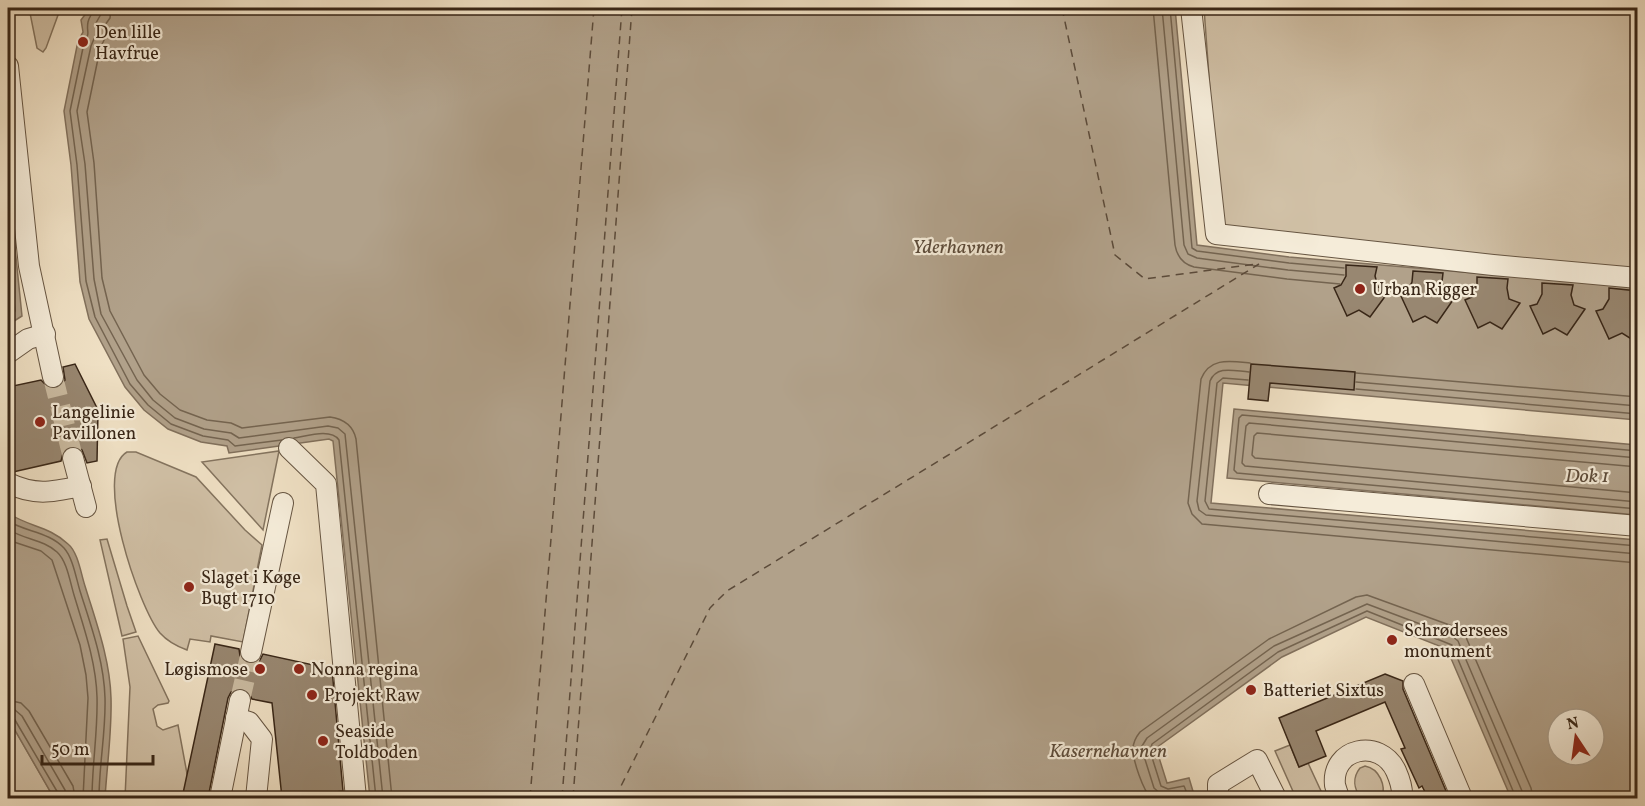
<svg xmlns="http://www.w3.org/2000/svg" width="1645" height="806" font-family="Vollkorn,serif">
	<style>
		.green { fill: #d1c1a7; stroke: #84745f; stroke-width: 1.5 }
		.water { fill: #b1a18a; stroke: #81705c; stroke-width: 1.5; fill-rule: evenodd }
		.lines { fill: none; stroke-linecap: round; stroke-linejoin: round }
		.shore { stroke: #746450; stroke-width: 1.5 }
		.ferry { stroke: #5c4b3a; stroke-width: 1.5; stroke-dasharray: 8 6; stroke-linecap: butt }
		.building { fill: #988771; stroke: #382617; stroke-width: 1.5 }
		.minor-tunnel { stroke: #cbbca2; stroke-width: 20; stroke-dasharray: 20 10; stroke-linecap: butt }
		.minor-casing { stroke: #665542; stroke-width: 22 }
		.minor { stroke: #f5ecd9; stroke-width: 20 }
		.poi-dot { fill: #8f2418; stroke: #f5ecd9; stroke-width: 2 }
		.labels { text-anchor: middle; stroke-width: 4.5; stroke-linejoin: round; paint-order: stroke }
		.poi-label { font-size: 18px; fill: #382617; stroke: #f5ecd9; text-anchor: start }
		.water-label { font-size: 20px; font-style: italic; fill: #5c4b3a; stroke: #f5ecd9 }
	</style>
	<rect width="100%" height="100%" fill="#f0e1c5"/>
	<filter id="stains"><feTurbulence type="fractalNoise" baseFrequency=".00333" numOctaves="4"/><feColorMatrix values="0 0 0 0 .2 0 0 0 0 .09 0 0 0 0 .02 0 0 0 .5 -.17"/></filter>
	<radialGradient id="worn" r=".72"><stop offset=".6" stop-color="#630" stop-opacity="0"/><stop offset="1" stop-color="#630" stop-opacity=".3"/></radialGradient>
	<g class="green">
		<path d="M29,8H53L58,15L46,48L43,52L37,48Z"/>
		<path d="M1204,8H1637V270L1238,230L1224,226L1219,215Z"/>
		<path d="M279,451L263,530L202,462Z"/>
		<path d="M127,452H136L196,477L245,530L262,545L243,642L211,636L210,642L190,639L187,650C176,646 168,642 160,633C139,608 92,472 127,452Z"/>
		<path d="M107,539L127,606L136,632L122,636L100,540Z"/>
		<path d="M138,636L169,701L168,703L158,705L153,709L157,726L163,730L178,725L188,779V798H125L130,687L123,639Z"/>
		<path d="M8,718L54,798H8Z"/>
		<path d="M1290,745L1299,767L1308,763L1321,791L1319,795L1312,798H1296L1275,751Z"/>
		<path d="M1365,766C1380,769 1386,786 1382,798H1361C1354,789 1352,778 1360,768Z"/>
	</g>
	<g class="water">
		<path d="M90,8H1175L1197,245L1289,257L1637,287V420L1223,383L1211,503L1637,540V798H1511L1447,649L1366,617L1282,657L1156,748L1167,783L1189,778L1195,798H370L333,441L329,439L229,453L227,446L201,442L168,429L144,410L125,387L89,319L80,282L71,165L64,111L78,41L83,32L81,20ZM1558,719H1594V755H1558Z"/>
		<path d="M8,179L22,316L8,325Z"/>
		<path d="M1234,409L1637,445V515L1227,478Z"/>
		<path d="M8,513C29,527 49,526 68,544C78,552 81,574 85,586C96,622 110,659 111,698C112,731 107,765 105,798H54L8,718Z"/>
	</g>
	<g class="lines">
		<g class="shore">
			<path d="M94,8C93,13 89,17 88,22C86,33 91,31 84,43L70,111L77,165L86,281L95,317L130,384L148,405L171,424L203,436L228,440L235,446L282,440"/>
			<path d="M102,8L101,14L96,23V34L91,46L77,111L85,164L94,279L101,314L137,380L153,400L175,418L204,429L231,433L239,438L328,426L338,428L345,434L383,798"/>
			<path d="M111,8L110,18L105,25V38L100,49L87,112L94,163L102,278L110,311L144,375L160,394L180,410L207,420L231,423L242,428L330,417C344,419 353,425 356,439L392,798"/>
			<path d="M1153,8L1175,245C1177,257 1183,264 1194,267L1287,279L1340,284"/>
			<path d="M1162,8L1184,245L1188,254L1197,258L1288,270L1344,275"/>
			<path d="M1170,8L1192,248L1197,251L1289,263L1344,268"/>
			<path d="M8,236L15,311L8,318"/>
			<path d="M1250,363C1230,361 1210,357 1201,379L1188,503L1192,514L1202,524L1638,563"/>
			<path d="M1249,372C1234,371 1217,365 1210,381L1197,501L1199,510L1206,515L1638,554"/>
			<path d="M1356,373L1638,397"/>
			<path d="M1248,380L1223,378L1217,383L1205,501L1209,509L1638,546"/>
			<path d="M1356,382L1638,406"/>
			<path d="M1356,389L1638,414"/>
			<path d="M294,438C307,436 331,428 339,440L376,798"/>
			<path d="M1638,451L1242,415L1239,418L1234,470L1237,473L1638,509"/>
			<path d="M1638,458L1249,423L1246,426L1242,463L1245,466L1638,502"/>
			<path d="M1638,467L1257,433L1254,436L1252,455L1255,458L1638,493"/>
			<path d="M8,521C26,532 49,532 64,548C73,558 76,578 80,591C91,626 104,661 105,698C106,731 99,765 99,798"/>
			<path d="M8,529C24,540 43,539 57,552C67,561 70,582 74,595C84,628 96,662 97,697C98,731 92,765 92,798"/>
			<path d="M8,540L41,551L52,560L80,645L86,675L88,698L83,798"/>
			<path d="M8,700L21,703L29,711L73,786L75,798"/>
			<path d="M8,709L15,710L22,716L65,790L66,798"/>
			<path d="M8,716L15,720L58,793L59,798"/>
			<path d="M1151,798C1143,790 1133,761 1133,749C1133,742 1136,737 1140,732L1269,639L1356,597L1367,595L1455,627L1465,635L1531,788L1533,798"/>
			<path d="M1181,798L1178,795L1163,796L1154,788L1143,753L1142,746L1147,738L1274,646L1367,604L1452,636L1458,641L1522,791L1523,798"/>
			<path d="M1189,798L1184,786L1168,789L1161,786L1150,751L1152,744L1278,652L1367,611L1452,645L1516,798"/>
		</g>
		<g class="ferry">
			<path d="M1062,8L1115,255L1145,279L1256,264"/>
			<path d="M530,798L594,8"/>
			<path d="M562,798L622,8"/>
			<path d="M573,798L632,8"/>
			<path d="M615,798L710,608L727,591L1259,264"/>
		</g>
	</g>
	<g class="building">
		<path d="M1346,265L1377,267L1375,276L1378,287L1389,291L1370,317L1359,310L1347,316L1334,288L1341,285L1346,276Z"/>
		<path d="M1413,271L1443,273L1442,282L1445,293L1455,297L1437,323L1425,316L1413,322L1400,294L1407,291L1412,282Z"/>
		<path d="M1477,277L1508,279L1507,288L1509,299L1520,303L1502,329L1490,322L1478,328L1465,300L1472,297L1477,288Z"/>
		<path d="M1542,283L1573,285L1571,295L1574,305L1585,309L1567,335L1555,328L1543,334L1530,306L1537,304L1542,294Z"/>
		<path d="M1609,288L1638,291V334L1633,340L1622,333L1609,339L1596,311L1603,309L1609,299Z"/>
		<path d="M75,364L98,410L97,461L87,463L82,450L77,447L70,446L64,450L61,461L13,472L8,471V387L41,380L49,388L56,389L61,385L65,380L63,367Z"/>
		<path d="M1251,364L1355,372L1354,390L1270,383L1268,401L1248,399Z"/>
		<path d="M215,644L239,649L240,656L248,664L255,663L260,660L263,654L332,669L343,791L336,792L337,797L282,798L272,703L252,699L248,691L242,688L231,692L228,698L208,798H182Z"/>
		<path d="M1385,674L1403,681V689L1449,798H1428L1422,786L1419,788L1401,749L1405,748L1385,702L1316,731L1326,756L1299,767L1279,718Z"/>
	</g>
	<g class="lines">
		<g class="minor-tunnel">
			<path d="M53,377L73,458"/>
			<path d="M240,700L251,652"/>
		</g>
		<defs>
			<g id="minor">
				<path d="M1191,8L1216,234L1493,265L1638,278"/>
				<path d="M8,66L29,266L53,377"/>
				<path d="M8,353L28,339L45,334"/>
				<path d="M289,448L326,484L356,798"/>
				<path d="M73,458L86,507"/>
				<path d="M8,483C35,496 52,492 81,486"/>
				<path d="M1269,494L1638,526"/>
				<path d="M251,652L283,503"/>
				<path d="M1414,684L1462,798"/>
				<path d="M236,718L249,722L262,739L256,798"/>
				<path d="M220,798L240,700"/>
				<path d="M1218,798V784L1257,760L1276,798"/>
				<path d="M1339,798C1338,794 1336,789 1335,785C1331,748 1380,737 1396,771C1400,780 1403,788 1402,798"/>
			</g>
		</defs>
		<use href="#minor" class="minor-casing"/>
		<use href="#minor" class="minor"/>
	</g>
	<g class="poi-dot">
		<circle cx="83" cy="42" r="6"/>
		<circle cx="1360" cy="289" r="6"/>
		<circle cx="40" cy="422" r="6"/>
		<circle cx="189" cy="587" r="6"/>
		<circle cx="1392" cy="640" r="6"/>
		<circle cx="260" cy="669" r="6"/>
		<circle cx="299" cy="669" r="6"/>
		<circle cx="1251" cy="690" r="6"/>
		<circle cx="312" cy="695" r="6"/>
		<circle cx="323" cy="741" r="6"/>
	</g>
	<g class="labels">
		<g class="poi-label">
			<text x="95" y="38">Den lille<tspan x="95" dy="21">Havfrue</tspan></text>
			<text x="1372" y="295">Urban Rigger</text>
			<text x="52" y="418">Langelinie<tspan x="52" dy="21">Pavillonen</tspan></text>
			<text x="201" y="583">Slaget i Køge<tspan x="201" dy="21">Bugt 1710</tspan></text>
			<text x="1404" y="636">Schrødersees<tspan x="1404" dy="21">monument</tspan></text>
			<text x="248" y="675" text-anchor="end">Løgismose</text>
			<text x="311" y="675">Nonna regina</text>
			<text x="1263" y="696">Batteriet Sixtus</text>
			<text x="324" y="701">Projekt Raw</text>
			<text x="335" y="737">Seaside<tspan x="335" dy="21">Toldboden</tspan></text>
		</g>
		<g class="water-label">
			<text x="958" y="253">Yderhavnen</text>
			<text x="1587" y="482">Dok 1</text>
			<text x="1108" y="757">Kasernehavnen</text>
		</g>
	</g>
	<rect width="1645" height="806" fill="none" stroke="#f0e1c5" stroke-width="30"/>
	<rect x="9" y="9" width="1627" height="788" fill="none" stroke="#382617" stroke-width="3"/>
	<rect x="15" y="15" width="1615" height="776" fill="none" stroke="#382617" stroke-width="1.5"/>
	<g transform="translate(1576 737) rotate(347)"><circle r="28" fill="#f5ecd9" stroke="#a99d8b" stroke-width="1.5"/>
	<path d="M0-4.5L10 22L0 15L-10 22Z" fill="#8f2418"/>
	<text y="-9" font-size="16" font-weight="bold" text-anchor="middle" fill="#382617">N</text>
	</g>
	<path d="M42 755v9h111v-9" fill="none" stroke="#382617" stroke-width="3"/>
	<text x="51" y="755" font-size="18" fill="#382617" stroke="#f5ecd9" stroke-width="4.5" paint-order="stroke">50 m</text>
	<rect width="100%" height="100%" filter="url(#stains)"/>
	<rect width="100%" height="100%" fill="url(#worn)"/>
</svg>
